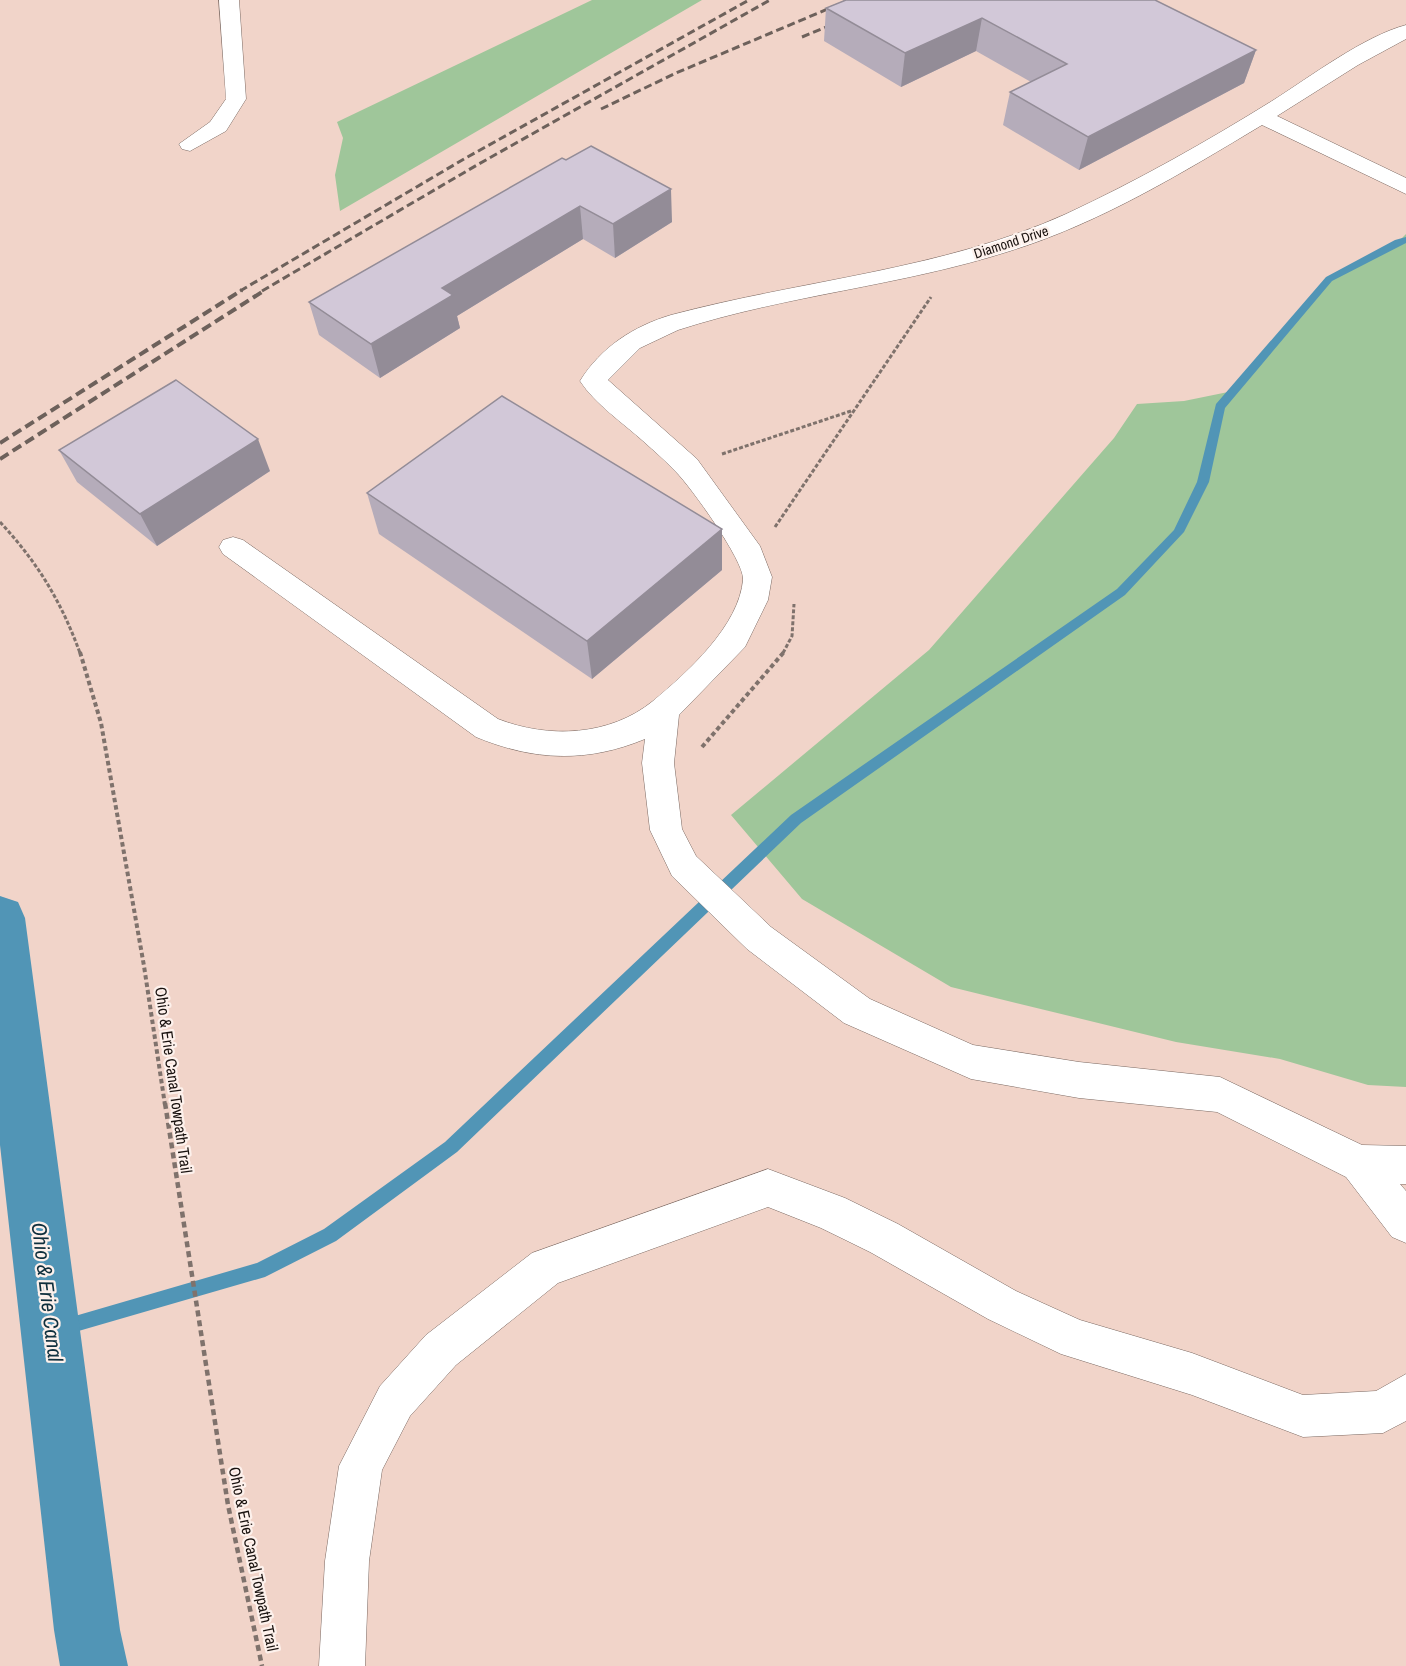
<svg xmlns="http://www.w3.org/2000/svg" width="1406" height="1666" font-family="'Archivo Narrow',sans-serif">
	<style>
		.built { fill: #f1d4c9 }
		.green { fill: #9fc69a }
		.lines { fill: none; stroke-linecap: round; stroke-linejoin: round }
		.stream { fill: #5195b6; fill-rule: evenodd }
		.canal { fill: #5195b6; fill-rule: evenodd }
		.minor-casing { stroke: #7b6962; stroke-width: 1 }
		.path-far2 { stroke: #7f726c; stroke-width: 3; stroke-dasharray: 4 2; stroke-linecap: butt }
		.path-far1 { stroke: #7f726c; stroke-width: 4; stroke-dasharray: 4.5 3; stroke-linecap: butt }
		.path { stroke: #7f726c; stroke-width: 4.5; stroke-dasharray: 6 4; stroke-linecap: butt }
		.minor { fill: #fff; fill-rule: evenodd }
		.rail-far1 { stroke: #6d615b; stroke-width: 3; stroke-dasharray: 8 4; stroke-linecap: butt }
		.rail { stroke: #6d615b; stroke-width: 4; stroke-dasharray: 10 5; stroke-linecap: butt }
		.wall { fill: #b5acba }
		.shaded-wall { fill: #938c97 }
		.building { fill: #d2c8d8; stroke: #938c97; stroke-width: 1.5 }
		.labels { text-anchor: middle; stroke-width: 4.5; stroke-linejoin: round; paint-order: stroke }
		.far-street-label { font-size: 14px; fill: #19120f; stroke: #fdf1ec }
		.street-label { font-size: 16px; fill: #19120f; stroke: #fdf1ec }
		.near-water-label { font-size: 21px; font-style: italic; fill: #0e2f3d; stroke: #fdf1ec }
	</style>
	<rect width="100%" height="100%" fill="#f6e2d9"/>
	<rect class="built" x="0" y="0" width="1406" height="1666"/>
	<g class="green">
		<path d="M592,0H702L340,211L335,175L343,138L337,122Z"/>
		<path d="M1406,234V1087L1368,1085L1280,1059L1176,1042L951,987L802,899L731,815L929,650L1114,438L1137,404L1184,401L1233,391L1329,279L1398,242Z"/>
	</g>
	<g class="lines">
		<path class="stream" d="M1406,237V243L1332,281L1225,408L1209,482L1184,532L1125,595L801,823L457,1152L336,1241L265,1277L51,1339L45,1337L43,1331L45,1325L51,1323L257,1263L324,1229L445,1142L791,815L1117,589L1174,530L1197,482L1216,404L1326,277L1395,240Z"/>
		<path class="canal" d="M0,896L18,902L25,918L120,1630L128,1666H60L54,1630L0,1145Z"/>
		<defs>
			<g id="minor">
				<path d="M219,0H239L246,99L226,131L190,151L182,149L179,144L210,122L226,99Z"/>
				<path d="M1406,25V39L1358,65L1277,116L1406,178V194L1262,125C1182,173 1100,223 1010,251C901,286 786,295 678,330L640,348L608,380L697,459L760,546L772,577L768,600L745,647L679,715L674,763L682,829L696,856L771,927L870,999L973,1045L1079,1062L1220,1077L1362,1145L1406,1146V1184H1400L1406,1191V1243L1392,1237L1346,1177L1217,1112L1079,1098L971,1079L844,1023L747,949L672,876L650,830L642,763L645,739C587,763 534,761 476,737L223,554L219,547L223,540L233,537L243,540L498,719C549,739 610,736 653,701C687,673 740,625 743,579C744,561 691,487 676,472C666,461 654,451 643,441C623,423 595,404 580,381C601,347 634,326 671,315C802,280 942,270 1066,214C1137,181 1206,142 1272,101C1310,77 1364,36 1406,25Z"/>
				<path d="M768,1169L845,1198L898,1224L1016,1291L1080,1320L1192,1353L1303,1395L1376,1391L1406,1374V1421L1383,1433L1303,1437L1192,1395L1061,1354L988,1319L870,1252L821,1228L768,1207L558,1283L456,1365L410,1416L382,1470L369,1561L365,1666H319L325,1561L339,1466L380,1386L426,1335L532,1253Z"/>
			</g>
		</defs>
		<use href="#minor" class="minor-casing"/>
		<g class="path-far2">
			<path d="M722,454L851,411"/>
			<path d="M0,522C38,563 61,601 80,653"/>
			<path d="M775,527L931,297"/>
			<path d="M783,653L792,636L794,604"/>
		</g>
		<g class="path-far1">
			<path d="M80,652L101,723L144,966L165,1105"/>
			<path d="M702,747L784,652"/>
		</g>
		<path class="path" d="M165,1103L228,1505L262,1666"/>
		<use href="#minor" class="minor"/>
		<g class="rail-far1">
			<path d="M802,37L841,21"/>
			<path d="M601,109L676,73L849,0"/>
			<path d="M240,291L464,159L749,0"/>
			<path d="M262,291L477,165L770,0"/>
		</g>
		<g class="rail">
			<path d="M0,443L242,290"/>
			<path d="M0,459L265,290"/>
		</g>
	</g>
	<g class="wall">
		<path d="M846,0L1256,50L1244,83L1079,170L1003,125L1010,92L1031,82L976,51L901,87L824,41L826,8Z"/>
		<path d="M562,158L672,222L615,258L583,239L457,316L460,328L380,378L319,335L309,302Z"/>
		<path d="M59,450L270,471L157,546L77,482Z"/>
		<path d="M367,493L722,570L592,679L379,534Z"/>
	</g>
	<g class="shaded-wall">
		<path d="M982,18L976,51L901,87L905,53Z"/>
		<path d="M1256,50L1244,83L1079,170L1088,137Z"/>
		<path d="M671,189L672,222L615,258L613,224Z"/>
		<path d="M580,206L583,239L457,316L460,328L380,378L371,344L442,288Z"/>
		<path d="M258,439L270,471L157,546L140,514Z"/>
		<path d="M722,529V570L592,679L587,641Z"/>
	</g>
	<g class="building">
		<path d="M846,0H1155L1256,50L1088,137L1010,92L1067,64L982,18L905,53L826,8Z"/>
		<path d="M591,146L671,189L613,224L580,206L442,288L453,295L371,344L309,302L562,158L566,160Z"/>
		<path d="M176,380L258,439L140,514L59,450Z"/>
		<path d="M502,396L722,529L587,641L367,493Z"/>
	</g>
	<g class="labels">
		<g class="far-street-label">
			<text transform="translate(1011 242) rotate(-18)" y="5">Diamond Drive</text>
		</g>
		<g class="street-label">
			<text transform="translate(174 1080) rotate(82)" y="6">Ohio &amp; Erie Canal Towpath Trail</text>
			<text transform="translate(254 1559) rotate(78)" y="6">Ohio &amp; Erie Canal Towpath Trail</text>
		</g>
		<g class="near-water-label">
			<text transform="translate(47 1292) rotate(83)" y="7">Ohio &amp; Erie Canal</text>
		</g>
	</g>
</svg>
